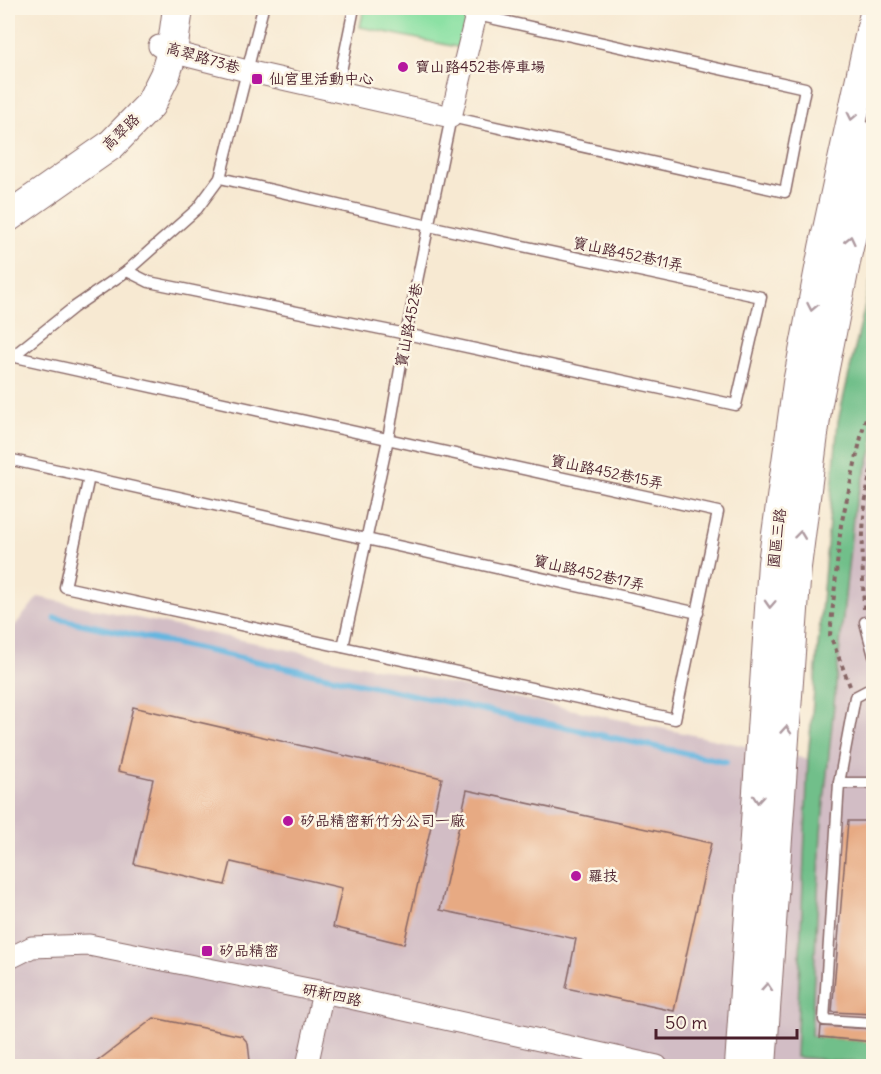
<svg xmlns="http://www.w3.org/2000/svg" width="881" height="1074" font-family="Delius,'LXGW WenKai TC',sans-serif">
	<style>
		.industrial { fill: #d2bdc5 }
		.green { fill: #8ce1a4; stroke: #6b8068; stroke-width: 1.5 }
		.forest { fill: #71bf8a; stroke: #5e6f5a; stroke-width: 1.5 }
		.lines { fill: none; stroke-linecap: round; stroke-linejoin: round }
		.stream { stroke: #65b6e0; stroke-width: 6 }
		.building { fill: #e7aa83 }
		.lane-casing { stroke: #876665; stroke-width: 13 }
		.street-casing { stroke: #876665; stroke-width: 23 }
		.secondary-casing { stroke: #876665; stroke-width: 32 }
		.path { stroke: #876665; stroke-width: 4; stroke-dasharray: 4.5 4.5; stroke-linecap: butt }
		.lane { stroke: #fff; stroke-width: 10 }
		.street { stroke: #fff; stroke-width: 21 }
		.secondary { stroke: #fff; stroke-width: 30 }
		.oneway { stroke: #ae9aa0 }
		.poi-dot { fill: #b5179e; stroke: #fcf5e5; stroke-width: 2 }
		.labels { text-anchor: middle; stroke-width: 5; stroke-linejoin: round; paint-order: stroke }
		.street-label { font-size: 15px; fill: #4a1f2b; stroke: #fcf5e5 }
		.poi-label { font-size: 15px; fill: #4a1f2b; stroke: #fcf5e5; text-anchor: start }
	</style>
	<rect width="100%" height="100%" fill="#fcf5e5"/>
	<filter id="ink" filterUnits="userSpaceOnUse"><feTurbulence type="fractalNoise" baseFrequency=".0167" numOctaves="2"/><feDisplacementMap in="SourceGraphic" scale="12" xChannelSelector="R" yChannelSelector="G"/><feConvolveMatrix kernelMatrix="1 2 1 2 8 2 1 2 1" color-interpolation-filters="sRGB"/></filter>
	<filter id="wash" filterUnits="userSpaceOnUse"><feTurbulence type="fractalNoise" baseFrequency=".008" numOctaves="4" result="noise"/><feDisplacementMap in="SourceGraphic" scale="24" xChannelSelector="R" yChannelSelector="G"/><feGaussianBlur stdDeviation="1.35" result="paint"/><feColorMatrix in="noise" values="0 0 0 0 0 0 0 0 0 0 0 0 0 0 0 0 0 1.4 0 .05"/><feComposite in="paint" operator="in"/></filter>
	<g filter="url(#wash)">
		<rect width="100%" height="100%" fill="#f7e9d2"/>
		<path class="industrial" d="M873,271V1066H8V634L38,597L807,759L838,421Z"/>
		<path class="green" d="M364,8H474L461,48L360,27Z"/>
		<path class="forest" d="M873,271V448L854,508L821,832L811,1036L873,1042V1064L796,1057L808,759L838,421Z"/>
		<g class="lines">
			<path class="stream" d="M55,618L726,762"/>
		</g>
		<g id="blocks">
			<g class="building">
				<path d="M133,707L442,778L404,944L333,927L342,888L231,862L225,885L134,864L153,779L118,771Z"/>
				<path d="M467,790L711,843L674,1011L566,988L576,939L440,910Z"/>
				<path d="M848,821H874V1014L832,1012Z"/>
				<path d="M154,1018L242,1036L248,1043L250,1061L246,1066H91Z"/>
				<path d="M821,1026L874,1029V1042L820,1037Z"/>
			</g>
		</g>
	</g>
	<g filter="url(#ink)">
		<use href="#blocks" fill-opacity="0" stroke="#876665" stroke-width="1.5"/>
		<g class="lines">
			<defs>
				<g id="lane">
					<path d="M337,91L354,8"/>
					<path d="M127,271L149,282L406,334L736,405L761,297L429,226L220,178"/>
					<path d="M11,356L718,512L675,719L65,587L89,477"/>
					<path d="M8,360L73,308L127,271L197,209L220,178L263,8"/>
					<path d="M8,459L698,613"/>
					<path d="M865,622L874,656"/>
					<path d="M343,647L388,439L406,334L451,117L785,192L805,88L477,15"/>
					<path d="M874,687L855,697L839,783L824,1020L874,1023"/>
					<path d="M839,783H874"/>
				</g>
				<g id="street">
					<path d="M159,46L172,52L247,71L451,117L476,15L484,8"/>
					<path d="M8,959L32,947L89,945L323,992L657,1066"/>
					<path d="M307,1066L323,992"/>
				</g>
				<g id="secondary">
					<path d="M8,217L111,145L150,105L165,75L172,52L178,8"/>
					<path d="M740,1066L773,563L798,383L824,248L874,18"/>
					<path d="M761,1066L796,567L817,403L847,252L874,136"/>
				</g>
			</defs>
			<use href="#lane" class="lane-casing"/>
			<use href="#street" class="street-casing"/>
			<use href="#secondary" class="secondary-casing"/>
			<g class="path">
				<path d="M864,609C862,559 860,508 874,459"/>
				<path d="M850,686L830,635L841,525L864,424L874,395"/>
			</g>
			<use href="#lane" class="lane"/>
			<use href="#street" class="street"/>
			<use href="#secondary" class="secondary"/>
		</g>
		<defs><path id="oneway-chevron" d="M-2-3.5L2.5 0L-2 3.5" fill="none" stroke-width="1.6" stroke-linecap="round" stroke-linejoin="round" transform="scale(1.5)"/></defs>
		<g class="oneway">
			<use href="#oneway-chevron" transform="translate(852 116) rotate(102)"/>
			<use href="#oneway-chevron" transform="translate(850 240) rotate(-77)"/>
			<use href="#oneway-chevron" transform="translate(812 307) rotate(101)"/>
			<use href="#oneway-chevron" transform="translate(800 535) rotate(-83)"/>
			<use href="#oneway-chevron" transform="translate(770 604) rotate(93)"/>
			<use href="#oneway-chevron" transform="translate(786 730) rotate(-86)"/>
			<use href="#oneway-chevron" transform="translate(758 799) rotate(94)"/>
			<use href="#oneway-chevron" transform="translate(767 987) rotate(-86)"/>
		</g>
	</g>
	<g class="poi-dot">
		<circle cx="403" cy="67" r="6"/>
		<rect x="251" y="73" width="12" height="12" rx="3"/>
		<circle cx="288" cy="821" r="6"/>
		<circle cx="576" cy="876" r="6"/>
		<rect x="201" y="945" width="12" height="12" rx="3"/>
	</g>
	<g class="labels">
		<g class="street-label">
			<text transform="translate(203 58) rotate(16)" y="5">高翠路73巷</text>
			<text transform="translate(121 132) rotate(-44)" y="5">高翠路</text>
			<text transform="translate(628 254) rotate(12)" y="5">寶山路452巷11弄</text>
			<text transform="translate(409 325) rotate(-79)" y="5">寶山路452巷</text>
			<text transform="translate(607 472) rotate(12)" y="5">寶山路452巷15弄</text>
			<text transform="translate(777 538) rotate(-83)" y="5">園區三路</text>
			<text transform="translate(589 573) rotate(13)" y="5">寶山路452巷17弄</text>
			<text transform="translate(332 995) rotate(12)" y="5">研新四路</text>
		</g>
		<g class="poi-label">
			<text x="415" y="72">寶山路452巷停車場</text>
			<text x="269" y="84">仙宮里活動中心</text>
			<text x="300" y="826">矽品精密新竹分公司一廠</text>
			<text x="588" y="881">羅技</text>
			<text x="219" y="956">矽品精密</text>
		</g>
	</g>
	<rect width="881" height="1074" fill="none" stroke="#fcf5e5" stroke-width="30"/>
	<path d="M656 1029v9h141v-9" fill="none" stroke="#4a1f2b" stroke-width="3"/>
	<text x="665" y="1029" font-size="18" fill="#4a1f2b" stroke="#fcf5e5" stroke-width="4.5" paint-order="stroke">50 m</text>
</svg>
